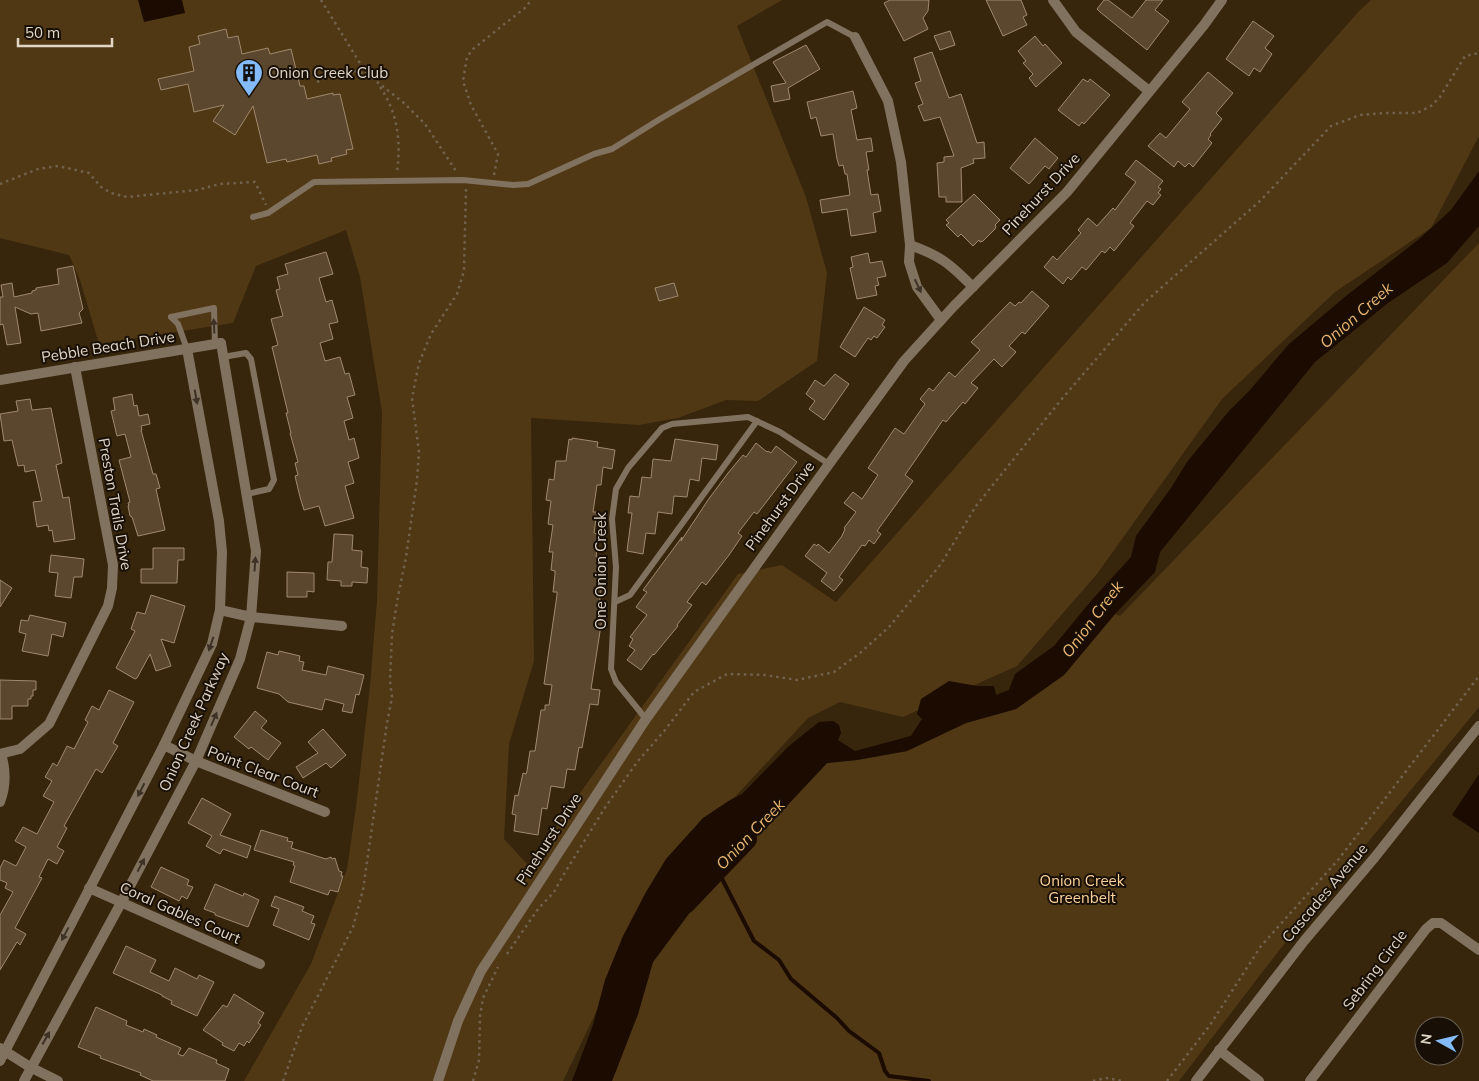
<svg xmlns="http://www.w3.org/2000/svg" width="1479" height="1081" font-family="Mulish,sans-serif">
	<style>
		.green { fill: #503815 }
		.water { fill: #1b0b00 }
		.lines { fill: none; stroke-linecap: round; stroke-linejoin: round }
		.stream { stroke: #1b0b00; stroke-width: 4 }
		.river { stroke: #1b0b00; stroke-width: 22 }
		.building { fill: #5b472e; stroke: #a08a6e }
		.path { stroke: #72624d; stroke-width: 2.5; stroke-dasharray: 2.5 4; stroke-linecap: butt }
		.service { stroke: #81725f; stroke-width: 6 }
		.minor { stroke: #81725f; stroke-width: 10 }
		.tertiary { stroke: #81725f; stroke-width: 10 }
		.oneway { fill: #3d3225 }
		.labels { text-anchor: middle; stroke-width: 4; stroke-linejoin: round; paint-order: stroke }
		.poi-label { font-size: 15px; fill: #e1d5c6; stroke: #181006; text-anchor: start }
		.street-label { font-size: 15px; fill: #e1d5c6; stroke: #181006 }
		.park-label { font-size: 15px; fill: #fdd29b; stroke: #181006 }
		.water-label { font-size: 16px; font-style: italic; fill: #ebb671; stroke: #181006 }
	</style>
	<rect width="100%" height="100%" fill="#37250c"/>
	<g class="green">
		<path d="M0,0H782L737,26L806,197L827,273L817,361L758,401L726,400L678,418L639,425L531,418L534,661L509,744L504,839L528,865L738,574L782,565L836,602L1360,10L1371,0H1479V136L1431,228L1335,292L1222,399L1097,574L1017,666L903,717L840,702L808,718L661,877L563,1081H244L311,964L347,869L356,807L370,686L377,600L382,412L360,277L346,230L256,266L233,323L99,344L80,280L69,255L0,238Z"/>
		<path d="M1479,243V707L1277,953L1179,1081H612L638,1014L653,962L688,915L710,874L768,826L827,763L857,760L907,751L966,723L1016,709L1064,675L1115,614L1120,616Z"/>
	</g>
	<g class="water">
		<path d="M138,0H182L185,13L144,22Z"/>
		<path d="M1479,171V226L1447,263L1388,303L1315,362L1160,552L1155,572L1115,614L1064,675L1016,709L966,723L907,751L857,760L827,763L768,826L710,874L688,915L653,962L638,1014L612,1081H572L593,1025L605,980L623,936L646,892L666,859L703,818L730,800L742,794L789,746L819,722L833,721L839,725L841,733L838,740L855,751L911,736L922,719L917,714L921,699L949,681L977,686H994L996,695L1009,690L1015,674L1054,646L1090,602L1131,557L1136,536L1171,488L1187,462L1229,411L1250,390L1288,345L1346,296L1418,240L1451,210Z"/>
		<path d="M1479,774V833L1452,815Z"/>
	</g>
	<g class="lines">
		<path class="stream" d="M717,869L754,941L779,960L791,979L837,1018L849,1031L879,1053L885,1071L889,1076L929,1081"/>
		<path class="river" d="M685,903L746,839"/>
	</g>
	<g class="building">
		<path d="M890,0H929L928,11L923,18L928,29L904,41L884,3Z"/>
		<path d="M986,0H1021L1027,15L1023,17L1027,25L1003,36Z"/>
		<path d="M1104,0H1108L1132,18L1146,0H1163L1155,10L1169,21L1147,50L1100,12L1097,9Z"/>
		<path d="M1253,21L1274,36L1265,48L1272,54L1260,72L1254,68L1249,76L1226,59Z"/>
		<path d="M226,29L228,38L238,36L242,54L268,48L270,54L291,49L300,86H304L307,99L333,93V95L340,94L353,149L346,150L347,154L331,158L332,161L319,164L317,155L287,162L286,159L267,163L253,106L235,135L213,121L224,105L194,112L188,84L161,90L158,79L194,71L189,47L200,44L198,36Z"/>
		<path d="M950,31L955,45L940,50L934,36Z"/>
		<path d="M1035,36L1043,46L1045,44L1062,63L1036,87L1029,78L1033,74L1023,63L1026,61L1018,51Z"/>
		<path d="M806,45L820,69L788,88L790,99L774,102L771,86L786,83L773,62Z"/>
		<path d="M932,52L949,98L961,94L977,143L984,142L985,158L973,159L974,163L961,168L962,202H946V197H939L937,163L944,162V157L954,156L940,117L924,121L918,106L923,104L915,83L921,81L914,58Z"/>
		<path d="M1208,72L1233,93L1216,113L1222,119L1210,134L1211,135L1208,139L1212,143L1193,167L1189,163L1185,167L1178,161L1174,167L1148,146L1160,133L1166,138L1190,109L1182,102Z"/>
		<path d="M1083,79L1088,82L1090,79L1110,95L1084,124L1082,122L1079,126L1058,110Z"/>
		<path d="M853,91L857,108L851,110L857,140L871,138L873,151L866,152L869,170H867L871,195L878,194L881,211L873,213L876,232L851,236L847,209L822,213L820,200L850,195L847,174H845L843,165L839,166L837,159L833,134L821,136L816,117L811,119L807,102Z"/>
		<path d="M1035,138L1058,158L1049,169L1045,166L1029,184L1010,168Z"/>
		<path d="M1136,160L1163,181L1158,187L1161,189L1158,193L1161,195L1153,205L1147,201L1130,223L1134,226L1114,251L1110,247L1105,253L1102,251L1086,270L1082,267L1071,280L1068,277L1063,284L1044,267L1053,256L1057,260L1081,233L1078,230L1088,218L1097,226L1113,208L1115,210L1136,182L1125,174Z"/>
		<path d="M974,194L1000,220L995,225L996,226L995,229L983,241L980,242L979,240L973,246L961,234L958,237L946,225L949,223L946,220Z"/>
		<path d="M326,252L333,274L319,278L326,302L332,300L338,322L329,324L333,339L320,343L325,361L340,357L345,374L349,373L355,395L347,397L353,418L344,421L349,440L354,438L359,458L348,462L354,483L345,486L354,518L325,526L319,506L304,510L300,497L295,476L298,475L295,463L298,462L290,433H291L286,413H288L272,347L278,345L271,319L283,316L276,290L280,289L277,277L288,274L285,264Z"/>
		<path d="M868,253L870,263L882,261L886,276L877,278L879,285L875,286L877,295L857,299L850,268L853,267L851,257Z"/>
		<path d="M73,266L83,309L79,313L82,323L41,331L38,313L31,314L15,307L21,343L7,345L3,324L0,325V297H3L1,285L12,283L14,297L32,293V291L36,290V288L59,284L57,269Z"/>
		<path d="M674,283L678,296L659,301L655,288Z"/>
		<path d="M1032,291L1049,306L1025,334L1022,332L1009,346L1016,352L1002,367L994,359L971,383L978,388L965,404L963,402L946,422L943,420L905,475L913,481L877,531L881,534L874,544L869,540L865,546L862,545L839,577L843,580L834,591L821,581L827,573L805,556L814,544L817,546L818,544L829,553L842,536L845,529L844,528L856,512L844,503L853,492L862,499L878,475L868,468L895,428L904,434L925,404L920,399L929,388L933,391L949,372L955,377L980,350L971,342L1010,302L1015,306L1019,302L1021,303Z"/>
		<path d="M864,307L885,320L882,325L885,327L877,338L874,336L871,340L868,338L855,357L840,347Z"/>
		<path d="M835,374L849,384L824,420L809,409L815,401L806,394L815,380L824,386Z"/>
		<path d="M132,394L134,406L137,405L139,416L148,414L150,424L141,426L142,430H141L153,474H156L160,488L156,489L165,530L138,536L132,517L130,516L128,506H129L128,503L130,502L119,460L131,457L125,434L117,436L111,411L115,410L113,398Z"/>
		<path d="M30,399L32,410L51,408L62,463L56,465L63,498L69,497L75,539L54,542L52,530L49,531L48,525L37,527L33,502L42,501L35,470L25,472L24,465L18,466L12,440L4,441L0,414L18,411L16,401Z"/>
		<path d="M572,438L598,442L597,447L615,450L612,469L603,467L601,485H597L593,512H597L594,533L599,534L596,557H601L597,582L602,583L599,606H604L591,689L600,690L598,705L590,704L582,748L579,747L575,770L567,769L564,788L551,786L547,809L542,808L538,835L514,831L516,815L512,814L515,795L518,796L523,773L526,774L527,771L530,751H535L541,710H545V705H549L552,685L544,684L557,595V592H553L555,574V571L551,570L553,552H549L553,525L548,524L551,501L546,500L549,479L554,480L556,461H566L569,439L572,440Z"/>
		<path d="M675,439L718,445L716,460L702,458L699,481L690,479L687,497L674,496L672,514L658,512L655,534L646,533L643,554L627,551L632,513H628L630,496L639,497L642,477L651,478L653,459L671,461Z"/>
		<path d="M756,443L767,452L768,451L771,453L776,446L797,462L757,514L754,512L738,533L742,536L729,555L706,585L702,582L687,602L692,605L677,625L678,626L654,655L653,654L641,670L627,660L635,650L629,646L633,639L630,637L647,615L636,607L647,592L643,590L682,537L681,541L708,500L728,473L743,455L746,457Z"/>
		<path d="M334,534L353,535L352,550L362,551L361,567L368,568L367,583L352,582V586H341V581L327,580L328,562H332Z"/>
		<path d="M153,548H184V560H178L177,583H141V569H153Z"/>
		<path d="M51,555L84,559L82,577H74L71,598L55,596L58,573L49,572Z"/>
		<path d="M287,572L314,573V592L307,591V597H287Z"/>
		<path d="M0,580L12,588L0,607Z"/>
		<path d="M151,595L185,606L174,643L161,639L171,666L156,671L150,654L137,678L135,679L116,668L135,631L131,629L137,612L145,614Z"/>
		<path d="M30,615L66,623L63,637L52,634L48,656L22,651L26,634L19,632L21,620L28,621Z"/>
		<path d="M279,651L300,656L299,661L304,662L302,670L326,675L328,666L364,675L359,695L356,694L352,713L342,711L344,704L325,699L322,710L288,702L279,694L257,688L267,652L278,655Z"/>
		<path d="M0,680L36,681V690H33V696H31V699H28V706H12V719H0Z"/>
		<path d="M109,690L134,702L113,743L118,746L102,773L96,769L64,826L67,828L57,847L64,851L57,864L48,859L39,877L42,878L15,928L26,934L20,945L17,942L0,970V915L13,892L5,888L7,883L0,880V868L4,860L16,866L26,847L15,841L23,827L37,834L54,802L43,796L52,781L45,777L53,763L57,766L67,746L74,749L88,722L85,720L92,706L99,710Z"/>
		<path d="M255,711L267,721L261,728L281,743L268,760L251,747L249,749L234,737Z"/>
		<path d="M323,729L346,755L331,768L326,763L303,778L296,767L318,753L308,742Z"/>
		<path d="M202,798L231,814L220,835L251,846L247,858L223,849L220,854L206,846L212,836L188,823Z"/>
		<path d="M261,830L288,838L287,841L293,842L291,848L326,859L331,857L332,859L335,858L339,871L342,872L341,876H343L338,892L330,890L328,895L290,882L295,866L293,865L294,862L254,850Z"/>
		<path d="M161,867L189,880L187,885L193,887L187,899L182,896L179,901L151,887Z"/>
		<path d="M215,884L243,896L244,893L259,900L248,927L215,915V913L204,909Z"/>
		<path d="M275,896L304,907L302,911L314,916L311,923L315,924L309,940L273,925L279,909L271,906Z"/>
		<path d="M126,946L156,960L150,972L169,981L175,968L197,979L199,975L214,982L197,1016L171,1004L172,1001L162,996V995L113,973Z"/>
		<path d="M234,994L264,1013L258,1023L261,1025L249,1043L247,1041L244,1046L239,1043L234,1051L222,1045L223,1043L203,1030L223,1005L227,1007Z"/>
		<path d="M96,1007L127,1021L126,1025L143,1032L144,1029L157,1035L156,1037L181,1048L178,1054L183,1056L189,1048L217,1060L216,1063L229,1069L225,1081H153L140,1075L141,1073L100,1058L101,1056L78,1047Z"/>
	</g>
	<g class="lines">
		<g class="path">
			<path d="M321,0L366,73"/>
			<path d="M317,82L339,72L354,71L367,74L404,103L425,124L456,171"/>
			<path d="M380,87C398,113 401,142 397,172"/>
			<path d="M494,175L498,154L471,105L463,81L467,57L473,49L526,7L531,0"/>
			<path d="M0,184L38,169L58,166L89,173L101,187L111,193L127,197L197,190L220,184L255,182L266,205"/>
			<path d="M507,954L538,909L554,892L564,874L606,806L638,761L665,730L694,692L727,674L765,675L797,680L834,672L860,653L889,627L941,564L976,506L1061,400L1145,302L1260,201L1331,126L1360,115L1387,113H1417L1431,106L1440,97L1465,56L1479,53"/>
			<path d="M283,1081L302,1027L353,927L363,890L387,723L392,697L390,681L392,634L397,602L406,557L417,480L419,452L412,398L419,363L431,334L457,294L464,271L466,189"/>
			<path d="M473,1081L479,1060L480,1016L483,998L498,967"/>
			<path d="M1093,1081L1106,1078L1123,1081"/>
			<path d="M1167,1081L1210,1025L1261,946L1338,860L1479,676"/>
		</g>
		<g class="service">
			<path d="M253,217L268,213L314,182L463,180L513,185L528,184L594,154L612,149L660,119L827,22L855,37"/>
			<path d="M171,317L214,308L215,344"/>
			<path d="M171,317L178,324L187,349"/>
			<path d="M223,357L246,353L251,359L274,480L269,489L247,494"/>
			<path d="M615,602L630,595L757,421"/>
			<path d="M646,719L616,682L611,669L616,567L612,519L616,489L628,468L662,428L672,424L748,417L780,432L829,464"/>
		</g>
		<g class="minor">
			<path d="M1053,0L1076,32L1149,91"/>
			<path d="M855,37L888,101L901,162L910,245L909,262L917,287L941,320"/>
			<path d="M910,245C941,256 950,264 973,287"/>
			<path d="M0,380L221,343"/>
			<path d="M220,610L251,617L342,626"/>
			<path d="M164,745L196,761L325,812"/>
			<path d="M0,754L20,749L49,724L108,606L112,588L113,565L75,367"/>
			<path d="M0,802C6,786 6,770 1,754"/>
			<path d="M89,888L260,964"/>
			<path d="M0,1048L30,1067L58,1081"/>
			<path d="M1219,1050L1259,1081"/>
			<path d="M438,1081L458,1021L481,971L646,719L829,464L904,361L953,307L1067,192L1204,25L1222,0"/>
			<path d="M1196,1081L1304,941L1375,857L1479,726"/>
			<path d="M1310,1081L1426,929L1433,923H1441L1479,950"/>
		</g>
		<g class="tertiary">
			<path d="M0,1061L164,745L212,644L220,610L222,552L219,521L187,349"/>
			<path d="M24,1081L121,903L196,761L240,659L251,617L256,551L221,343"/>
		</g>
	</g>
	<defs><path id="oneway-solid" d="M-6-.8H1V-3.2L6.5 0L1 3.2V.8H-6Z" transform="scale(1.25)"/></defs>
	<g class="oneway">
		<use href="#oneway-solid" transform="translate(918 286) rotate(65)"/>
		<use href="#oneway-solid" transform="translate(214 326) rotate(-93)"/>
		<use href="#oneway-solid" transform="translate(196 397) rotate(80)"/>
		<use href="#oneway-solid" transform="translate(255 564) rotate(-86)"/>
		<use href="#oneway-solid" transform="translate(211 644) rotate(109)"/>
		<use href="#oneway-solid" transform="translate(214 719) rotate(-67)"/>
		<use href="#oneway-solid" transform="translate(141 790) rotate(117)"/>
		<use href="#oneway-solid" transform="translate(141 865) rotate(-62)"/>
		<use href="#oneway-solid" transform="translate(65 934) rotate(118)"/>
		<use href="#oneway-solid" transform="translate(46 1038) rotate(-61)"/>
	</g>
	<defs>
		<symbol id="building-pin" viewBox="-11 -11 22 30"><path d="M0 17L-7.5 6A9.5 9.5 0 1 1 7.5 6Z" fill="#84bcfb" stroke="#181006"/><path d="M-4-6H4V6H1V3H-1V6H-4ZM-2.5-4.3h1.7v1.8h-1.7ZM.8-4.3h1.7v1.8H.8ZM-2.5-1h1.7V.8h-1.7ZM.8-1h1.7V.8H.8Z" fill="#111"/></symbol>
	</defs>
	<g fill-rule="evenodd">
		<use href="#building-pin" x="233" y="57" width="32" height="43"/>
	</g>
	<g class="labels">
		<g class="poi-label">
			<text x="268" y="78">Onion Creek Club</text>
		</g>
		<g class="street-label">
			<text transform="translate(1041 194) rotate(-47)" y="5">Pinehurst Drive</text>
			<text transform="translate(108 347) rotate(-9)" y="5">Pebble Beach Drive</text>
			<text transform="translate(115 504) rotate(80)" y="5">Preston Trails Drive</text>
			<text transform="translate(780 506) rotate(-54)" y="5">Pinehurst Drive</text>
			<text transform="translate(601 571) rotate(-90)" y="5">One Onion Creek</text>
			<text transform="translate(194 722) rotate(-66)" y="5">Onion Creek Parkway</text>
			<text transform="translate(263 772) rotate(21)" y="5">Point Clear Court</text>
			<text transform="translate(549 839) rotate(-57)" y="5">Pinehurst Drive</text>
			<text transform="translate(1325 893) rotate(-50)" y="5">Cascades Avenue</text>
			<text transform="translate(180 913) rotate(24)" y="5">Coral Gables Court</text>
			<text transform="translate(1375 970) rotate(-53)" y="5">Sebring Circle</text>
		</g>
		<g class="park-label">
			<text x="1082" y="886">Onion Creek<tspan x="1082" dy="17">Greenbelt</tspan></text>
		</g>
		<g class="water-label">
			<text transform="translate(1356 315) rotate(-41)" y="6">Onion Creek</text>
			<text transform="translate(1092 619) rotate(-53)" y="6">Onion Creek</text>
			<text transform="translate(750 834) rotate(-46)" y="6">Onion Creek</text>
		</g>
	</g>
	<g transform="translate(1439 1041) rotate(278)"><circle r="24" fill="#181006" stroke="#685f53"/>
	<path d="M0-4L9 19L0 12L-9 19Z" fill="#84bcfb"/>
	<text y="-8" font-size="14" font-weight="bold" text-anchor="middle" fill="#e1d5c6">N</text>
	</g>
	<path d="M18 38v8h94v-8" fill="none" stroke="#e1d5c6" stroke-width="2.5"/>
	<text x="25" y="38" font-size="15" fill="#e1d5c6" stroke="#181006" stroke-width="4" paint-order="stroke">50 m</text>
</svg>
